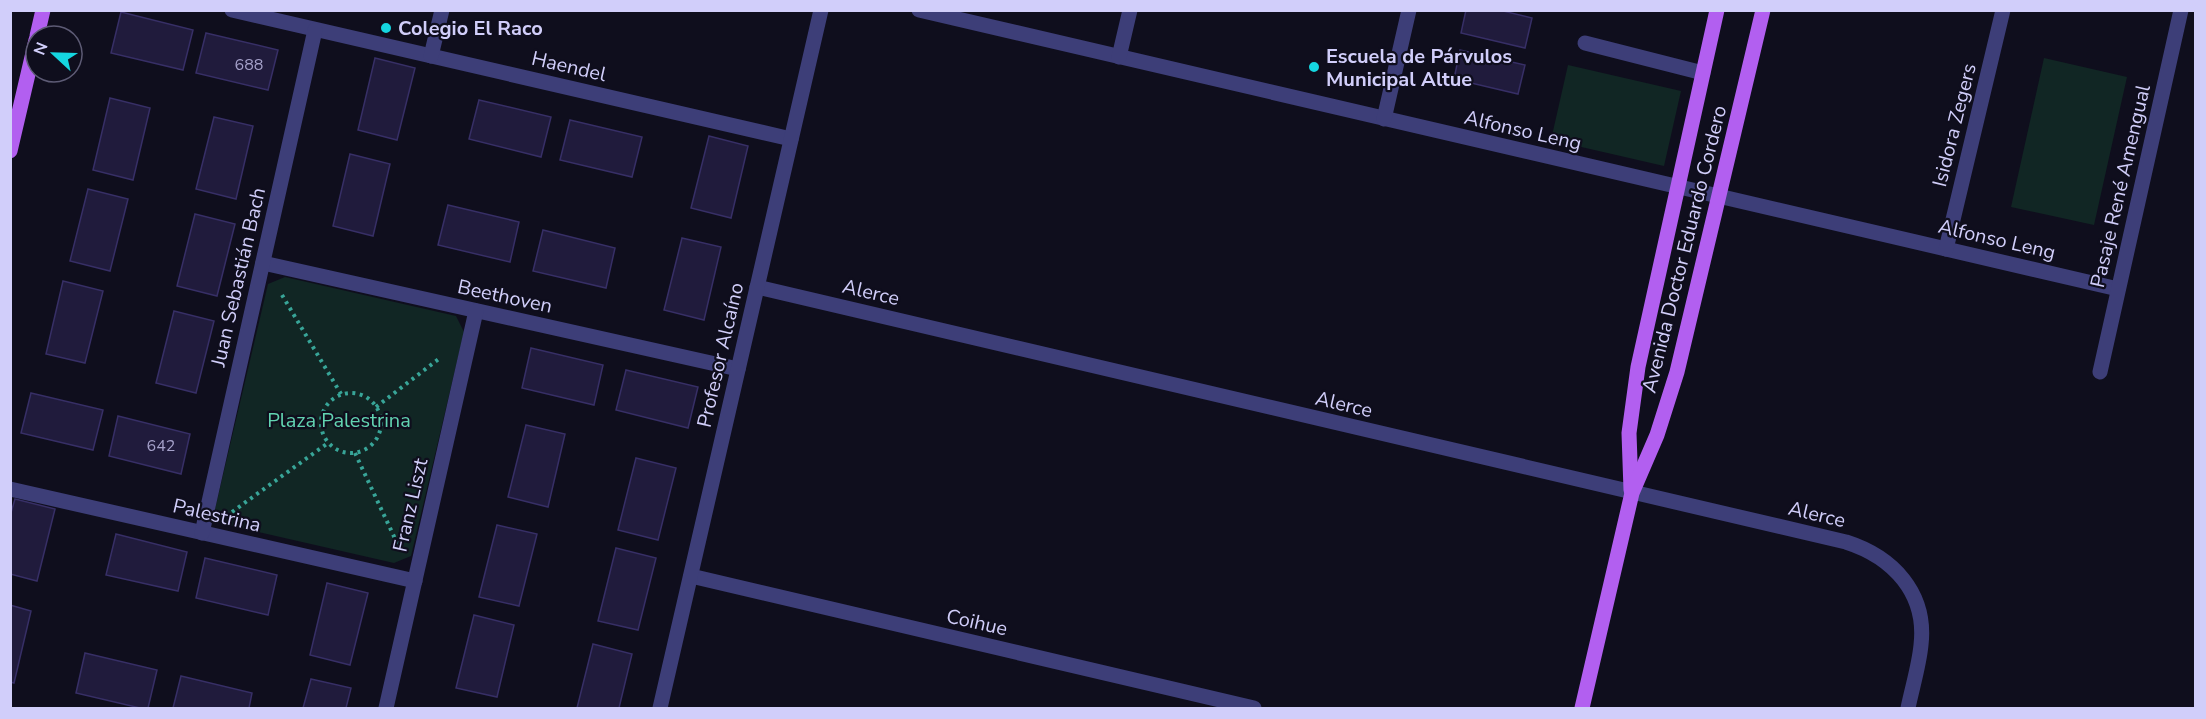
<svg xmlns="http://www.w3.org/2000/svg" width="2206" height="719" font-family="'Nunito Sans',sans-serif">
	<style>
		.green { fill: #112624 }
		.building { fill: #201b3c; stroke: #372f66; stroke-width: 1.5 }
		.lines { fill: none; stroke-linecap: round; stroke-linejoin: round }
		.path { stroke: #38a598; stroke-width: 4; stroke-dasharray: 3 4.5; stroke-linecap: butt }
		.minor { stroke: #3d3e78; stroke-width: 15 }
		.major { stroke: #b25ff0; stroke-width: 15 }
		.poi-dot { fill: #15d6e0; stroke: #0f0e1d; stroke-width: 2 }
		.labels { text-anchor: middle; stroke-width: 4.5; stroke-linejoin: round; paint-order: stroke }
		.number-label { font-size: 16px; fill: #a5a1ca }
		.poi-label { font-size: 20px; font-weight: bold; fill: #d1cefa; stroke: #0f0e1d; text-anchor: start }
		.street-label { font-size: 20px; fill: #d1cefa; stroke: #0f0e1d }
		.park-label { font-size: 20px; fill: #62d3b1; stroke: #0f0e1d }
	</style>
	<rect width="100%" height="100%" fill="#0f0e1d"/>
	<g class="green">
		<path d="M2044,58L2127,77L2094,225L2011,207Z"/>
		<path d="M1568,65L1681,91L1664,166L1551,140Z"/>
		<path d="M285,277L456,316L464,332L411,556L394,563L219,523L215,509L268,284Z"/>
	</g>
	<g class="building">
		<path d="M1466,10H1499L1532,18L1525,48L1461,33Z"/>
		<path d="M121,12L193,30L183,70L111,53Z"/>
		<path d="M206,33L278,50L268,90L196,73Z"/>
		<path d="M1460,50L1525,65L1518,94L1454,79Z"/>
		<path d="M375,58L415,68L397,140L358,130Z"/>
		<path d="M110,98L150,108L133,180L93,170Z"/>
		<path d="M479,100L551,117L541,157L469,139Z"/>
		<path d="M214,117L253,126L236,199L196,189Z"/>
		<path d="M570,120L642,137L632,177L560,160Z"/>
		<path d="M709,136L748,146L731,218L691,208Z"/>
		<path d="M350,154L390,164L373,236L333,226Z"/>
		<path d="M88,189L128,199L110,271L70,261Z"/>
		<path d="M448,205L519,222L510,262L438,245Z"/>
		<path d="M195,214L235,224L217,296L177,286Z"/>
		<path d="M543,230L615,248L606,288L533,271Z"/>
		<path d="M682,238L721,247L704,320L664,310Z"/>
		<path d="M63,281L103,291L85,363L46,354Z"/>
		<path d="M174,311L214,321L196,393L156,383Z"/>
		<path d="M531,348L603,365L594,405L522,388Z"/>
		<path d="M626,370L698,387L688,428L616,410Z"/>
		<path d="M31,393L103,410L93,450L21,433Z"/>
		<path d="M118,416L190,434L181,474L109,456Z"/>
		<path d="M526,425L565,434L548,507L508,497Z"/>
		<path d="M636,458L676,468L658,540L618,530Z"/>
		<path d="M15,499L55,509L37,581L10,574V516Z"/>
		<path d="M497,525L537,534L519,606L479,597Z"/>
		<path d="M116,534L187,552L178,591L106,575Z"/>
		<path d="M616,548L656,558L638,630L598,621Z"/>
		<path d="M205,558L277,575L268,615L196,598Z"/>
		<path d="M327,583L368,593L350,665L310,655Z"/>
		<path d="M10,605L31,611L14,683L10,682Z"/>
		<path d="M474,615L514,625L497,697L456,688Z"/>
		<path d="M593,644L632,654L619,708H577Z"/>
		<path d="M85,653L157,670L148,708H140L76,693Z"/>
		<path d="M181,676L252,693L249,708H173Z"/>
		<path d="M311,679L351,688L346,708H303Z"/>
	</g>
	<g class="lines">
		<g class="path">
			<path d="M282,295L341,394"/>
			<circle cx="351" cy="423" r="30"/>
			<path d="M376,407L440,358"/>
			<path d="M355,453L398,545"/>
			<path d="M232,512L328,443"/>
		</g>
		<g class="minor">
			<path d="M232,10L791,139"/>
			<path d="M919,10L2118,289"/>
			<path d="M1585,43L1703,73"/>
			<path d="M431,56L442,10"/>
			<path d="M1119,57L1130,10"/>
			<path d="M1384,119L1409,10"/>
			<path d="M1946,249L2003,10"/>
			<path d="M263,263L738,369"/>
			<path d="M757,287L1846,542C1893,557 1927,593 1921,645C1919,666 1912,688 1908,708"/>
			<path d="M2100,372L2181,10"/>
			<path d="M10,489L415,581"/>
			<path d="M202,533L315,30"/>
			<path d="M691,576L1254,708"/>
			<path d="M386,708L476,311"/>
			<path d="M660,708L821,10"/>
		</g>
		<g class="major">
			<path d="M37,36L43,10"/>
			<path d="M10,151L36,40"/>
			<path d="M1631,490L1629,433L1638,367L1717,10"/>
			<path d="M1582,708L1632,493L1657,435L1677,372L1763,10"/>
		</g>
	</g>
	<g class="poi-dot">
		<circle cx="386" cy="28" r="6"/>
		<circle cx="1314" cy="67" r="6"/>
	</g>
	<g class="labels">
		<g class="number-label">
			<text x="249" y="70">688</text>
			<text x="161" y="451">642</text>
		</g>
		<g class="poi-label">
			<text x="398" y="35">Colegio El Raco</text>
			<text x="1326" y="63">Escuela de Párvulos<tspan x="1326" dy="23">Municipal Altue</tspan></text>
		</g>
		<g class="street-label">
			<text transform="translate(569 66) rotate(13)" y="7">Haendel</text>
			<text transform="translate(1954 125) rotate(-76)" y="7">Isidora Zegers</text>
			<text transform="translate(1523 130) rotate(13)" y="7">Alfonso Leng</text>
			<text transform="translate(2120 186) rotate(-77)" y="7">Pasaje René Amengual</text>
			<text transform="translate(1997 239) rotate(13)" y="7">Alfonso Leng</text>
			<text transform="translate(1684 249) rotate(-76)" y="7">Avenida Doctor Eduardo Cordero</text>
			<text transform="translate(238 277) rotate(-77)" y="7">Juan Sebastián Bach</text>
			<text transform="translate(871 292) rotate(13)" y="7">Alerce</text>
			<text transform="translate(505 296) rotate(12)" y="7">Beethoven</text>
			<text transform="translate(720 355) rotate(-77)" y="7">Profesor Alcaíno</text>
			<text transform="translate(1344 404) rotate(13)" y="7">Alerce</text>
			<text transform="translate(410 505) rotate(-77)" y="7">Franz Liszt</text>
			<text transform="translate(1817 514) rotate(13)" y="7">Alerce</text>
			<text transform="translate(217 515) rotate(13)" y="7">Palestrina</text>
			<text transform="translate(977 622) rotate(13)" y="7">Coihue</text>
		</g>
		<g class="park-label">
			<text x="339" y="427">Plaza Palestrina</text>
		</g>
	</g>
	<rect width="2206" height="719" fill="none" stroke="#d1cefa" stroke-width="24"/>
	<g transform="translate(54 54) rotate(292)"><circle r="28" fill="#0f0e1d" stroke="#5d5b75" stroke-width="1.5"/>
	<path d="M0-4.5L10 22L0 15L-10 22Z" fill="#15d6e0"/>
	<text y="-9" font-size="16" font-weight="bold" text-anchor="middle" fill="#d1cefa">N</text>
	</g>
</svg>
